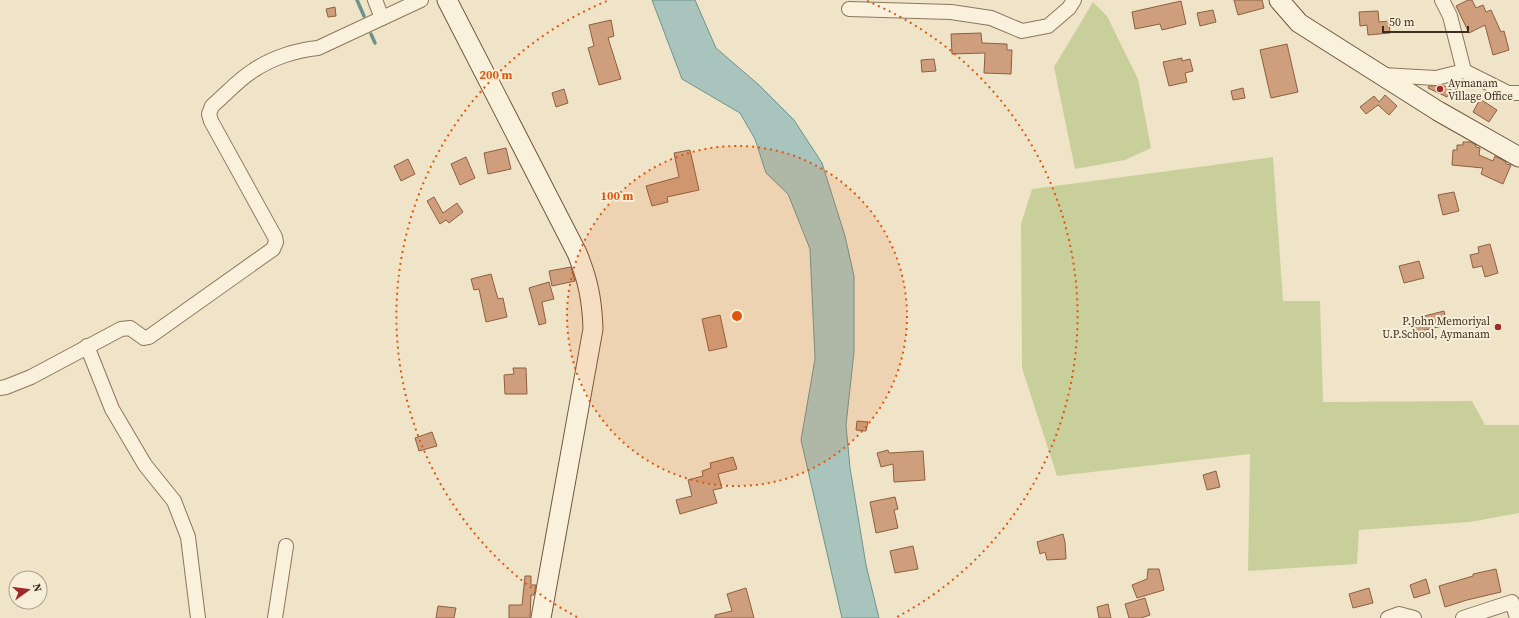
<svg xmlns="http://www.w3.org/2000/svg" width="1519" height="618" font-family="'Source Serif 4',serif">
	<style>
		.green { fill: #c9cf9b }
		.water { fill: #a9c4bc; stroke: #6f938a }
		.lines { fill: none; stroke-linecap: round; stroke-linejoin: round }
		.stream { stroke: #6f938a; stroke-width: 3.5 }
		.building { fill: #cf9f7d; stroke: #8d5f41 }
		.street-casing { stroke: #8d765c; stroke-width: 16 }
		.secondary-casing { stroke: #6f573f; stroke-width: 21 }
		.street { stroke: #faf1dc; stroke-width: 14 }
		.secondary { stroke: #faf1dc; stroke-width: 19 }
		.ring { fill: none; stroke: #df570d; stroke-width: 2; stroke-dasharray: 2 4 }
		.poi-dot { fill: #9e2a2b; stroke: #f7eed8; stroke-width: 1.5 }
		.labels { text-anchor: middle; stroke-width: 4; stroke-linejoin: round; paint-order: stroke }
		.poi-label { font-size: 11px; fill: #3d2e20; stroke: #f7eed8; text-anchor: start }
		.centre { fill: #df570d; stroke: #f7eed8; stroke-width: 2 }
		.ring-label { font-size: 12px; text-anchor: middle; font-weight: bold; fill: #df570d; stroke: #f7eed8; stroke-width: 4; stroke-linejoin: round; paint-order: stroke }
	</style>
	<rect width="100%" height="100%" fill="#f0e4c8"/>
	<g class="green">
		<path d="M1093,2L1107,16L1138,79L1151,148L1125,160L1075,169L1054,67Z"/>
		<path d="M1273,157L1283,301H1320L1323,402L1472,401L1485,425H1519V513L1470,522L1359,530L1357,564L1248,571L1250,454L1057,476L1022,368L1021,224L1032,189Z"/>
	</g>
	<path class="water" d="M652,0H695L716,48L759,85L794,120L822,163L845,236L854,276V352L846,425L850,468L866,565L879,618H842L801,440L815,359L810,249L788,194L766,173L755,139L740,113L682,79Z"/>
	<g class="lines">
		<g class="stream">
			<path d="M357,0L364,16"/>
			<path d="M371,34L375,43"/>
		</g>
	</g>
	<g class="building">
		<path d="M1234,0H1262L1264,8L1238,15Z"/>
		<path d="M1468,0H1472L1476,8L1483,5L1486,12L1491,10L1501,32L1504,31L1509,50L1493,55L1485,25L1469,33L1456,6Z"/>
		<path d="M1181,1L1186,24L1162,30L1160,24L1135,29L1132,12Z"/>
		<path d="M335,7L336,16L328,17L326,9Z"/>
		<path d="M1213,10L1216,22L1200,26L1197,13Z"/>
		<path d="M1378,11L1379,22L1389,21L1390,33L1368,35L1367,25L1360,26L1359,12Z"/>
		<path d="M611,20L614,36L608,38L621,79L599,85L588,48L594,46L589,25Z"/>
		<path d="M981,33L982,43L1007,44V50H1012L1011,74L984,73L985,53L952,54L951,34Z"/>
		<path d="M1287,44L1298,92L1271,98L1260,50Z"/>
		<path d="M1182,58V61L1190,59L1193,71L1185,73L1187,82L1169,86L1163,62Z"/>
		<path d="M934,59L936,71L922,72L921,60Z"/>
		<path d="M1442,85L1451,89L1447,97L1428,88L1429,86Z"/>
		<path d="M1243,88L1245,98L1233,100L1231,91Z"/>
		<path d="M564,89L568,103L556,107L552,93Z"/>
		<path d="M1385,95L1397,106L1389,115L1378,105L1366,114L1360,107L1374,96L1379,102Z"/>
		<path d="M1480,99L1497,110L1489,122L1473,112Z"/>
		<path d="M1463,142H1471L1476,145V147L1480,148L1479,155L1493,161L1495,156L1506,162V164L1511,165L1503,184L1481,174L1483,168L1452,165L1453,150H1457V145H1463Z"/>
		<path d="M506,148L511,169L488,174L484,153Z"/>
		<path d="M690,150L699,190L667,197L668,202L652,206L646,186L679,177L674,153Z"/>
		<path d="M466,157L475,178L460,185L451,164Z"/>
		<path d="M408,159L415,174L401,181L394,166Z"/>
		<path d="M1454,192L1459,211L1443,215L1438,195Z"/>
		<path d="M434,197L443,213L457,203L463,212L449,223L446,220L440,224L427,201Z"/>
		<path d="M1490,244L1498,273L1485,277L1482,266L1473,268L1470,255L1479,253L1478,247Z"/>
		<path d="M1419,261L1424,278L1404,283L1399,266Z"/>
		<path d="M571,267L575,281L552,286L549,271Z"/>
		<path d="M491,274L498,299L503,298L507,317L486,322L479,289L474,290L471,279Z"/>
		<path d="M549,282L554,299L542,302L546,323L539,325L529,288Z"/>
		<path d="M1444,311L1447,325L1416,332L1413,319Z"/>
		<path d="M720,315L727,347L709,351L702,319Z"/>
		<path d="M513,368H526L527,394H505L504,375L514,374Z"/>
		<path d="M857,421L868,422L866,431L856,430Z"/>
		<path d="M432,432L437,446L419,451L415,438Z"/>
		<path d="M888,450L889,453L923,451L925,480L894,482L893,464L881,467L877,453Z"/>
		<path d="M733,457L737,469L718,474L722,488L713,490L717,503L680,514L676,500L692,496L688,480L703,476L702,471L711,468L710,463Z"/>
		<path d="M1216,471L1220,487L1207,490L1203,475Z"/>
		<path d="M895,497L898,509L894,510L898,528L876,533L870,502Z"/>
		<path d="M1063,534L1065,542L1066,559L1047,560L1045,552L1040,554L1037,542Z"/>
		<path d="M913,546L918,569L895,573L890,551Z"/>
		<path d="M1148,569H1159L1164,590L1137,598L1132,585L1147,579Z"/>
		<path d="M1496,569L1501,592L1467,600L1445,607L1439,586L1473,576V574Z"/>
		<path d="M525,576H531V585H536L534,595H531L530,618H509V605H522Z"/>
		<path d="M1426,579L1430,593L1414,598L1410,585Z"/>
		<path d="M746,588L754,618H715V615L732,611L727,594Z"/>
		<path d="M1369,588L1373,603L1353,608L1349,594Z"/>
		<path d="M1145,598L1150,615L1141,618H1129L1125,604Z"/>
		<path d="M1108,604L1111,618H1099L1097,607Z"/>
		<path d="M438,606L456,608L454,618H436Z"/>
	</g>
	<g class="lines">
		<defs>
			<g id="street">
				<path d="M375,0L382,18"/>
				<path d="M1442,0L1450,16L1464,71"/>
				<path d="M849,9L951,12L991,18L1022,31L1048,26L1069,8L1074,0"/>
				<path d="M1382,75L1436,78L1464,71L1508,93H1519"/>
				<path d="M87,346L112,409L145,465L174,501L188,537L198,618"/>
				<path d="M0,388L6,387L31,377L121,329L130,328L144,338L149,337L273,249L276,242L275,237L211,121L209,114L212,106C226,94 239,79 254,70C272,58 296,50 318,48L421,0"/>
				<path d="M275,618L286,546"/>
				<path d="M1388,618L1399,614L1414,618"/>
				<path d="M1463,618L1512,602L1517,618"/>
			</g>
			<g id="secondary">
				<path d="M447,0L577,253C588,280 592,299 593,329L541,618"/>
				<path d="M1279,0L1299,23L1438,111L1519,157"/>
			</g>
		</defs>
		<use href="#street" class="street-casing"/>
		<use href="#secondary" class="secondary-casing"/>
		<use href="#street" class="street"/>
		<use href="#secondary" class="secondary"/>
	</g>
	<circle cx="737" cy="316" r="170" fill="#df570d" fill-opacity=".12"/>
	<g class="ring">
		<circle cx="737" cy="316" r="170"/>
		<path d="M577 617A341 341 0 0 1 607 1M867 1A341 341 0 0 1 897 617"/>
	</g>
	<g class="poi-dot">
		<circle cx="1440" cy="89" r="4"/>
		<circle cx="1498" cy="327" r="4"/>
	</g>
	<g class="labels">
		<g class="poi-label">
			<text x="1448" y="87">Aymanam<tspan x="1448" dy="13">Village Office</tspan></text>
			<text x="1490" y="325" text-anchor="end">P.John Memoriyal<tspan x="1490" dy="13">U.P.School, Aymanam</tspan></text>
		</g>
	</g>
	<circle cx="737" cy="316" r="6" class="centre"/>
	<g class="ring-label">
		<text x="496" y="79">200 m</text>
		<text x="617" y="200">100 m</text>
	</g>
	<g transform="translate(28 590) rotate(76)"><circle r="19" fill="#f7eed8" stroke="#ada18e"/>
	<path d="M0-3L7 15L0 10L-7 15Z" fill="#9e2a2b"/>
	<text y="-6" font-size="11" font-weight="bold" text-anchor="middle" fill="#3d2e20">N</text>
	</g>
	<path d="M1383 26v6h85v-6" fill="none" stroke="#3d2e20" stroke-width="2"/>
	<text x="1389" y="26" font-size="12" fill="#3d2e20" stroke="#f7eed8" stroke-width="3" paint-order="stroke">50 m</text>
</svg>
